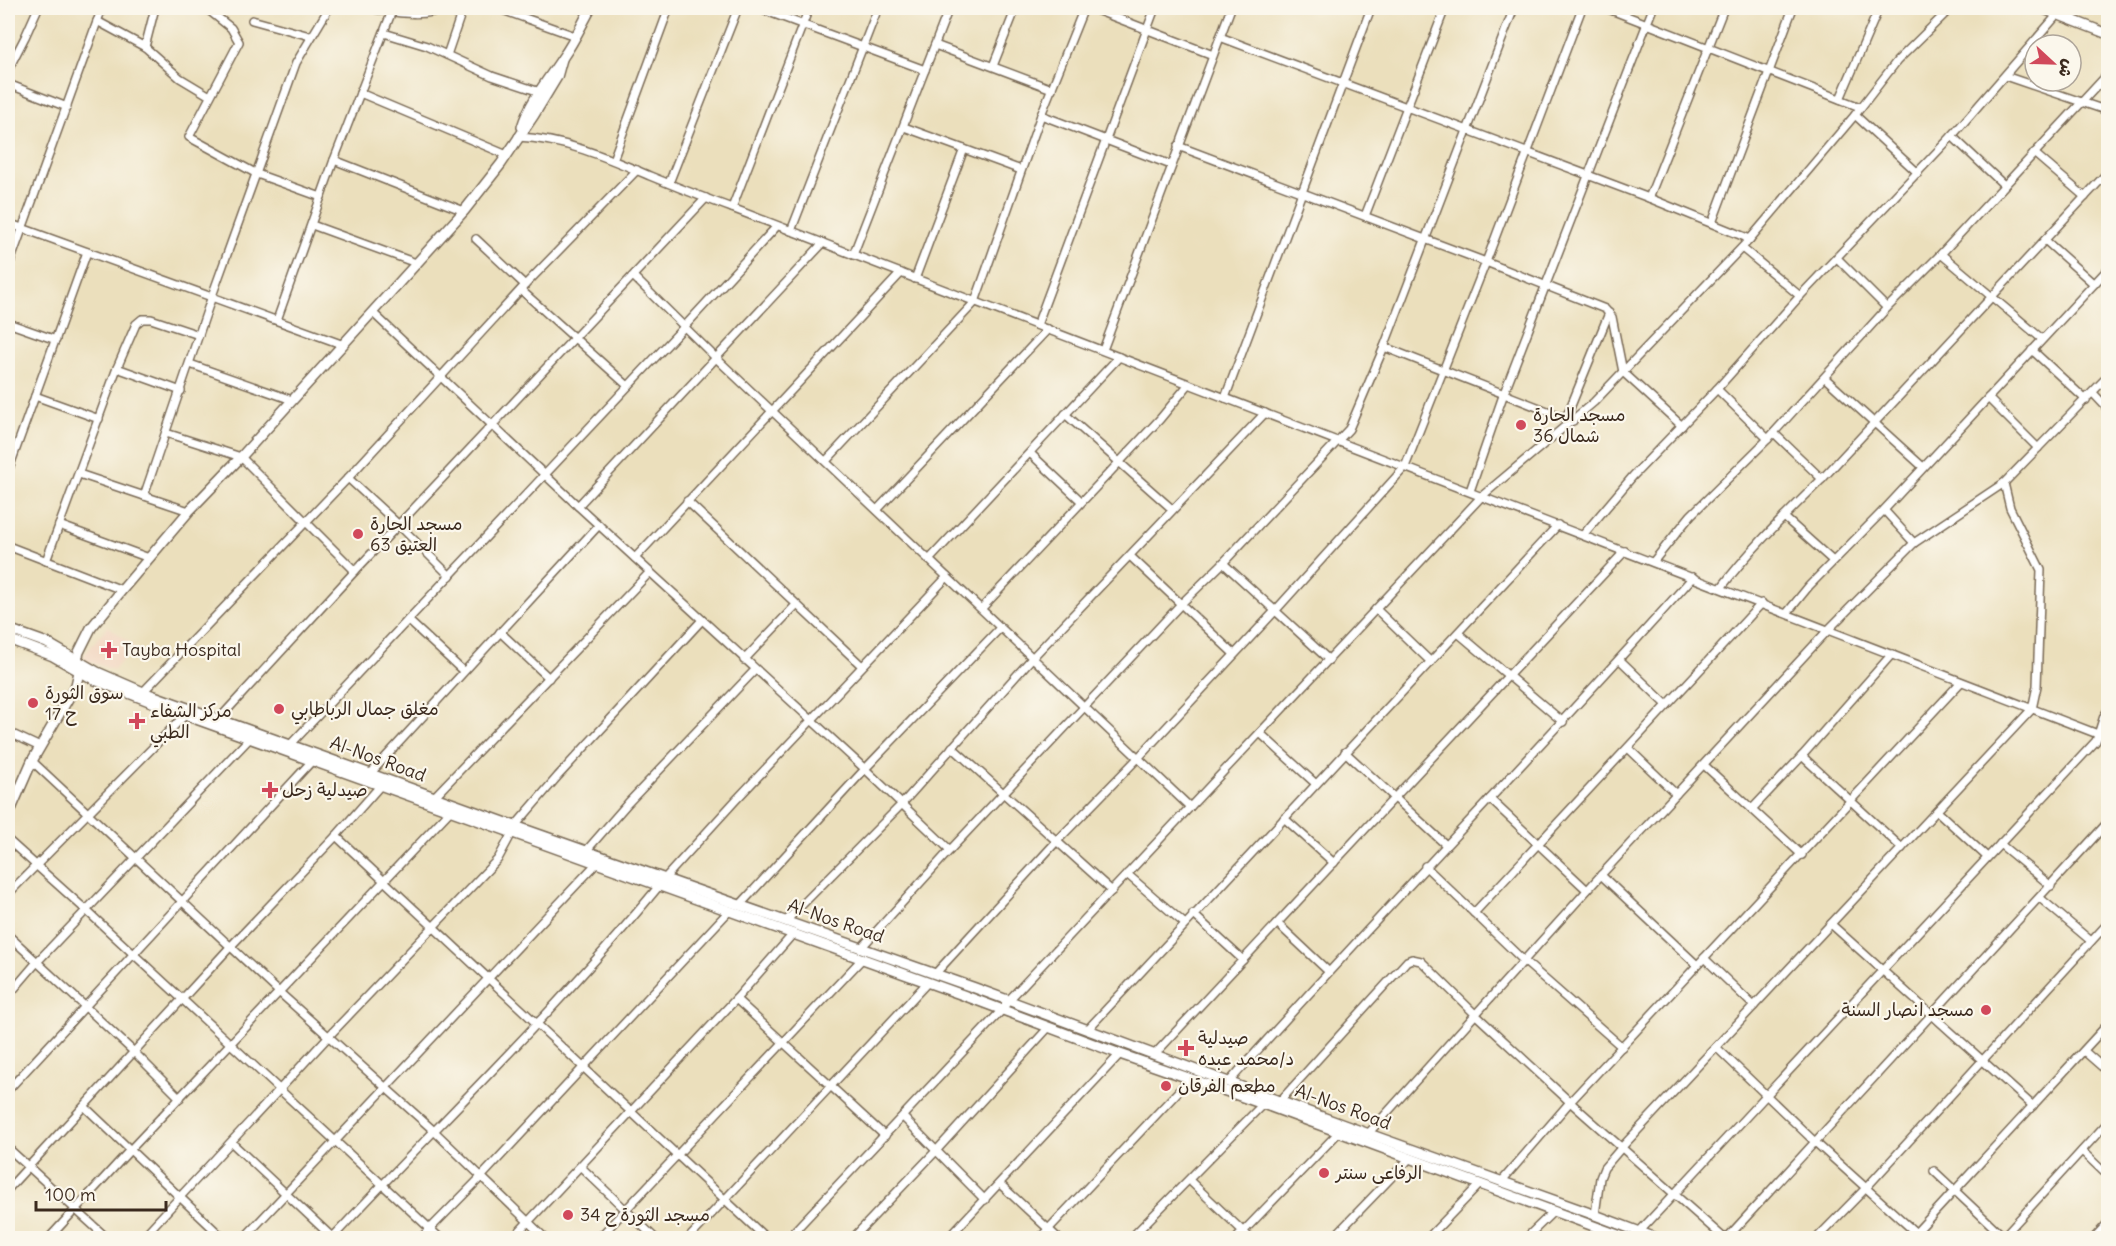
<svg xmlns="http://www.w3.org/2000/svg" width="2116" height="1246" font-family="Delius,'Playpen Sans Arabic',sans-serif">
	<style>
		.built { fill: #f2d4be }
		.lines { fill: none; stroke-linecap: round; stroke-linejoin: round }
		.street-casing { stroke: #796955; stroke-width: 10 }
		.secondary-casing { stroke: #796955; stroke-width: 12 }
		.street { stroke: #fff; stroke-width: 7 }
		.secondary { stroke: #fff; stroke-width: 9 }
		.poi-dot { fill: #d1495b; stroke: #fbf7ec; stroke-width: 2 }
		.labels { text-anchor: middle; stroke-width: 4.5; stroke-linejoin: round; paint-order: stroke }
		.poi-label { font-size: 18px; fill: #3b2a1e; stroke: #fbf7ec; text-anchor: start }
		.street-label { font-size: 18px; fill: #3b2a1e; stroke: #fbf7ec }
	</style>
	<rect width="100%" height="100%" fill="#fbf7ec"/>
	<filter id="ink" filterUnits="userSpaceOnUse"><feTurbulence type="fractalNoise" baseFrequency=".0167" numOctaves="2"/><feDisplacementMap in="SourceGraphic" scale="12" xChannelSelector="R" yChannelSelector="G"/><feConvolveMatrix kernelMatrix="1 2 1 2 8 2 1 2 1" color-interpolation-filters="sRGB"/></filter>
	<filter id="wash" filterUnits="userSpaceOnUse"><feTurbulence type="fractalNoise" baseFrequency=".008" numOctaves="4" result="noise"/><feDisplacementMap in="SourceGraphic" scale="24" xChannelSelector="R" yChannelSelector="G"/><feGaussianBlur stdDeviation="1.35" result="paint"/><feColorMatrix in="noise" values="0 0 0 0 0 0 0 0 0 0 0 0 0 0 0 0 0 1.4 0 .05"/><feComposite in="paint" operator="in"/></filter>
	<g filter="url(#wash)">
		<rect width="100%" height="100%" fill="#ebdfbc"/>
		<path class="built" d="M108,626L134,646L114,670L84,660V655Z"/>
	</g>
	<g filter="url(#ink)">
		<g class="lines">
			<defs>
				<g id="street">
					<path d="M206,8L231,28L239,42L189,137L257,174L321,197"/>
					<path d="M367,8C391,11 422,19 444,8"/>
					<path d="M497,8L575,36"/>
					<path d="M758,8L925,70"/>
					<path d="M1091,8L1213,55"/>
					<path d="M1606,8L1860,107"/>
					<path d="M252,20L310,36"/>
					<path d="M97,21L145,47L180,78L210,96"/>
					<path d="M384,33L427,46L492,76L540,92"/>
					<path d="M1220,37L1649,198L1750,239"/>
					<path d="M935,45L1052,89"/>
					<path d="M145,47L155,8"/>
					<path d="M447,55L463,8"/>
					<path d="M993,66L1016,8"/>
					<path d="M8,70L25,37L38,8"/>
					<path d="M2005,76L2108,111"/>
					<path d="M8,84L67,107"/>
					<path d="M360,93L507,155"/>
					<path d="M1840,99L1879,8"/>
					<path d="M1041,115L1171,165"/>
					<path d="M1855,115L1918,173"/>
					<path d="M904,127L1021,170"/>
					<path d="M1952,136L2004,185"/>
					<path d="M518,137C565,139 608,158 650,176C677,187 704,198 732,208L2108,738"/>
					<path d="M1178,146L1486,262L1605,309L1612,317L1623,372L1682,426"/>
					<path d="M2034,153L2085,197"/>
					<path d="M334,160L464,211"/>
					<path d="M613,160L669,8"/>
					<path d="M669,183L738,8"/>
					<path d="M1649,198L1724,8"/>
					<path d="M732,208L809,8"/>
					<path d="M1365,216L1445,8"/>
					<path d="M8,223L341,344"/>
					<path d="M1712,223L1793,8"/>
					<path d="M312,225L416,263"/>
					<path d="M791,231L878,8"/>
					<path d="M476,239L525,285"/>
					<path d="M2045,240L2094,284"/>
					<path d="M1742,248L1800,296"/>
					<path d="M1941,254L2042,339"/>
					<path d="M853,255L949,8"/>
					<path d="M1837,258L1887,308"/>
					<path d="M8,268L102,8"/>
					<path d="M634,277L716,358L1190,807"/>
					<path d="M915,279L964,149"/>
					<path d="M521,290L628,386"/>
					<path d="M372,312L578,506L865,769L950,850"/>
					<path d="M277,320L334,160L392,11"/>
					<path d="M8,323L56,340"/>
					<path d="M1037,325L1155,8"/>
					<path d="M1384,347L1573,421"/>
					<path d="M1103,350L1231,8"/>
					<path d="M2032,350L2086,400"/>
					<path d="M190,364L292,400"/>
					<path d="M117,368L181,391"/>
					<path d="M1825,378L1923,467"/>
					<path d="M1717,389L1768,439"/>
					<path d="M2093,393L2108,409"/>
					<path d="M35,396L99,419"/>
					<path d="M1225,398L1371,8"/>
					<path d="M1988,398L2038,448"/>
					<path d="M1065,414L1172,509"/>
					<path d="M1566,418L1609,313"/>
					<path d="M166,433L241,457L355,571"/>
					<path d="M1774,433L1822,479"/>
					<path d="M1031,454L1081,501"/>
					<path d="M826,461L975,302L1041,115L1084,8"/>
					<path d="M8,471L87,252"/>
					<path d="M79,474L189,511"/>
					<path d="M348,478L399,525L450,576"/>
					<path d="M1470,491L1504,393L1653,8"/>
					<path d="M144,496L212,296L296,63L329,8"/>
					<path d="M687,501L862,666"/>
					<path d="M578,506L823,243"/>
					<path d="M877,510L1048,329"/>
					<path d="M1884,510L1914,543"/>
					<path d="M1784,517L1833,561"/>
					<path d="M59,525L149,558"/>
					<path d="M1583,535L1633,476L1717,389L1800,296L1952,136L2058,14"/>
					<path d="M8,546L122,590"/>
					<path d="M1130,556L1234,654"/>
					<path d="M635,558L901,273"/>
					<path d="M929,560L1119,357"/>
					<path d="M46,561L117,368L136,324L142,319H151L199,335"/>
					<path d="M1653,562L1691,515L1768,439L1887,308L1941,254L2108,74"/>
					<path d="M1223,563L1329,660"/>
					<path d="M1721,588C1751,548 1787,514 1822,479L2108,172"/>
					<path d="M982,608L1160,419L1189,384"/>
					<path d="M1376,609L1431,662"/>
					<path d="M1787,613L1809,586L1884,510L2108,269"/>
					<path d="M408,620L463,671"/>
					<path d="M500,632L549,678"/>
					<path d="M1458,633L1563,722"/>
					<path d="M744,660L796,605"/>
					<path d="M1620,660L1667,705"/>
					<path d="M143,692L348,478L525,285L637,170"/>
					<path d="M219,719L355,571L706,198"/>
					<path d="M8,732L40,747"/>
					<path d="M1260,733L1316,784"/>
					<path d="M291,744L684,327L777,226"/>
					<path d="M952,747L1112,891"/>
					<path d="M1628,748L1676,794"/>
					<path d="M1345,752L1446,845"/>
					<path d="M1802,756L1902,848"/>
					<path d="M32,761L279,992L433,1130L545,1238"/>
					<path d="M1704,765L1802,855"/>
					<path d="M370,774L599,525"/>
					<path d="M434,797L650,572"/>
					<path d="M1490,799L1587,890"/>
					<path d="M1752,809L1802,756L1892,654"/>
					<path d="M1937,811L1987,857"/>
					<path d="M1284,818L1334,863"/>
					<path d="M515,826L558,776L702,620"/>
					<path d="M336,836L766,1238"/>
					<path d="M8,840L87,911L440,1238"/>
					<path d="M2000,844L2051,886"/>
					<path d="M586,851L628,803L755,670"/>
					<path d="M1425,866L1523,960L1622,1047"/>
					<path d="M1127,874L1185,924"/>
					<path d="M1601,875L1697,965"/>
					<path d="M665,878L735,801L947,577"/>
					<path d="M8,894L185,715"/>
					<path d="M2040,898L2091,941"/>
					<path d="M740,905L865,769L1000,628"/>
					<path d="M1474,913L1762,603"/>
					<path d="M1193,914L1243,960"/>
					<path d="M786,921L901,805L1033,657L1265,413"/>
					<path d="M1278,924L1328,971"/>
					<path d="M1831,924L2033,1106"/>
					<path d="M8,935L134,1052L180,1098"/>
					<path d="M862,947L950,850L1181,604L1223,563L1349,429L1384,347L1514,8"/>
					<path d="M1704,958L1754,1006"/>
					<path d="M935,974L1056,842L1139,757L1275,611L1405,467L1486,262L1582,8"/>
					<path d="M8,996L37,962L250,738"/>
					<path d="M736,999L885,1136"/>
					<path d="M1087,1030L1558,525"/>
					<path d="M1716,1047L1815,1142L1916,1233"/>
					<path d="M2084,1051L2108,1072"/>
					<path d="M1154,1055L1625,551"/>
					<path d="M1229,1082C1381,912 1541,748 1693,577"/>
					<path d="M8,1090L311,762"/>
					<path d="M1280,1101L1407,961L1412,959L1421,961L1476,1015L1570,1102L1724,1238"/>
					<path d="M85,1107L223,1238"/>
					<path d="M903,1117L985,1200"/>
					<path d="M1366,1136L1601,875L1829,629L1914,543L2004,483L2108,376"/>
					<path d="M232,1143L333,1238"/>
					<path d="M8,1148L107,1238"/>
					<path d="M2082,1151L2108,1176"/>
					<path d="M581,1167L655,1238"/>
					<path d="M1934,1171L2004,1237"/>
					<path d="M1189,1180L1250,1238"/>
					<path d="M1501,1182L1570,1102L1961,682"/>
					<path d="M1000,1184L1058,1238"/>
					<path d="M8,1189L231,946L336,836L380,786"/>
					<path d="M1595,1215L1600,1178L1604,1168L1622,1147L2032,709L2037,686L2041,570L2010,508L2004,483"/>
					<path d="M1639,1232L2096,741L2104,716L2108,710"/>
					<path d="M49,1238L130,1150L450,811"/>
					<path d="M142,1238L328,1037L498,859L512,833"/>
					<path d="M244,1238L596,864"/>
					<path d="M332,1238C441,1121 557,1010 659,886"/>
					<path d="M421,1238L481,1177L729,911"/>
					<path d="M513,1238L736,999L793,934"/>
					<path d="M599,1238L862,959"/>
					<path d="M689,1238L927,983"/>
					<path d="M788,1238L1002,1010L1008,1001L1482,496L1594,402L1750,239L1855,115L1897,61L1951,8"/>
					<path d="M853,1238L936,1151L1049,1027"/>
					<path d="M948,1238L1120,1054"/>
					<path d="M1040,1238L1190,1079"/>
					<path d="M1131,1238L1263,1104"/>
					<path d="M1237,1238L1339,1132"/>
					<path d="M1333,1238L1409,1159"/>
					<path d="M1428,1238L1480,1184"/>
					<path d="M1526,1238L1554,1211"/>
					<path d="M1727,1238L2108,822"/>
					<path d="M1817,1238L1866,1188L2108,923"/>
					<path d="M1911,1238L2108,1024"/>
					<path d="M2002,1238L2108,1122"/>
					<path d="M2094,1238L2108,1223"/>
				</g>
				<g id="secondary">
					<path d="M2041,8L2108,34"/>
					<path d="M2070,18L2077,8"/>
					<path d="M522,127C530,101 548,80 563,57C574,42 582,24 591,8"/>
					<path d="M8,629L47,643L97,672L143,692L515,826L975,988L1344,1125L1595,1215L1656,1238"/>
					<path d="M8,639L53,656L95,680L185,715L963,995L1120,1054L1263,1104L1626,1238"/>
					<path d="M8,816L32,761L76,685L79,672L77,660L79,652L91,628L122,590L189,511L241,457L464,211L501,164L534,115L557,77L562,59"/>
				</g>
			</defs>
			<use href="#street" class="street-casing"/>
			<use href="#secondary" class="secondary-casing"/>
			<use href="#street" class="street"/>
			<use href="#secondary" class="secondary"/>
		</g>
	</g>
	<g class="poi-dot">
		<circle cx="1521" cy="425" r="6"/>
		<circle cx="358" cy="534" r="6"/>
		<path d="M106 641h6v6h6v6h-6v6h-6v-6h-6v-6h6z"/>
		<circle cx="33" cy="703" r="6"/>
		<circle cx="279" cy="709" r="6"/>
		<path d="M134 712h6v6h6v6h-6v6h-6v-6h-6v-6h6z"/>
		<path d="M267 781h6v6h6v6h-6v6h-6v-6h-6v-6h6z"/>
		<circle cx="1986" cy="1010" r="6"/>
		<path d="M1183 1039h6v6h6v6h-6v6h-6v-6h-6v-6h6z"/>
		<circle cx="1166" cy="1086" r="6"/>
		<circle cx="1324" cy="1173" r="6"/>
		<circle cx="568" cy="1215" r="6"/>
	</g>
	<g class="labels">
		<g class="poi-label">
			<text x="1533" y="421">مسجد الحارة<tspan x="1533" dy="21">36 شمال</tspan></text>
			<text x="370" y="530">مسجد الحارة<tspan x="370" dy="21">63 العتيق</tspan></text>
			<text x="122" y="656">Tayba Hospital</text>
			<text x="45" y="699">سوق الثورة<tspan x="45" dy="21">ح 17</tspan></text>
			<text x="291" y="715">مغلق جمال الرباطابي</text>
			<text x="150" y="717">مركز الشفاء<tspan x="150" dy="21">الطبي</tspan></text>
			<text x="282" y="796">صيدلية زحل</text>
			<text x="1974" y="1016" text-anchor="end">مسجد انصار السنة</text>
			<text x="1198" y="1044">صيدلية<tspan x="1198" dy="21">د/محمد عبده</tspan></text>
			<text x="1178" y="1092">مطعم الفرقان</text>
			<text x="1336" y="1179">الرفاعى سنتر</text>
			<text x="580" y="1221">مسجد الثورة ح 34</text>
		</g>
		<g class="street-label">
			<text transform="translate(378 759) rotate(20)" y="6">Al-Nos Road</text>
			<text transform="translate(836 921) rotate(19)" y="6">Al-Nos Road</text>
			<text transform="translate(1343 1107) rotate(20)" y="6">Al-Nos Road</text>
		</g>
	</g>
	<rect width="2116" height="1246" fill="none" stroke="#fbf7ec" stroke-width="30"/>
	<g transform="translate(2053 63) rotate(112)"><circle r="28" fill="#fbf7ec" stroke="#aea59a" stroke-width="1.5"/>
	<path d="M0-4.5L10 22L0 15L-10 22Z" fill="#d1495b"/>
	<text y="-9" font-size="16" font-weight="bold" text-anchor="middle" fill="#3b2a1e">ش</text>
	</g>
	<path d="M36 1201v9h130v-9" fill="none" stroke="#3b2a1e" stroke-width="3"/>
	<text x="45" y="1201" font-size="18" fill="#3b2a1e" stroke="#fbf7ec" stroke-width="4.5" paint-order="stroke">100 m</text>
</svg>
